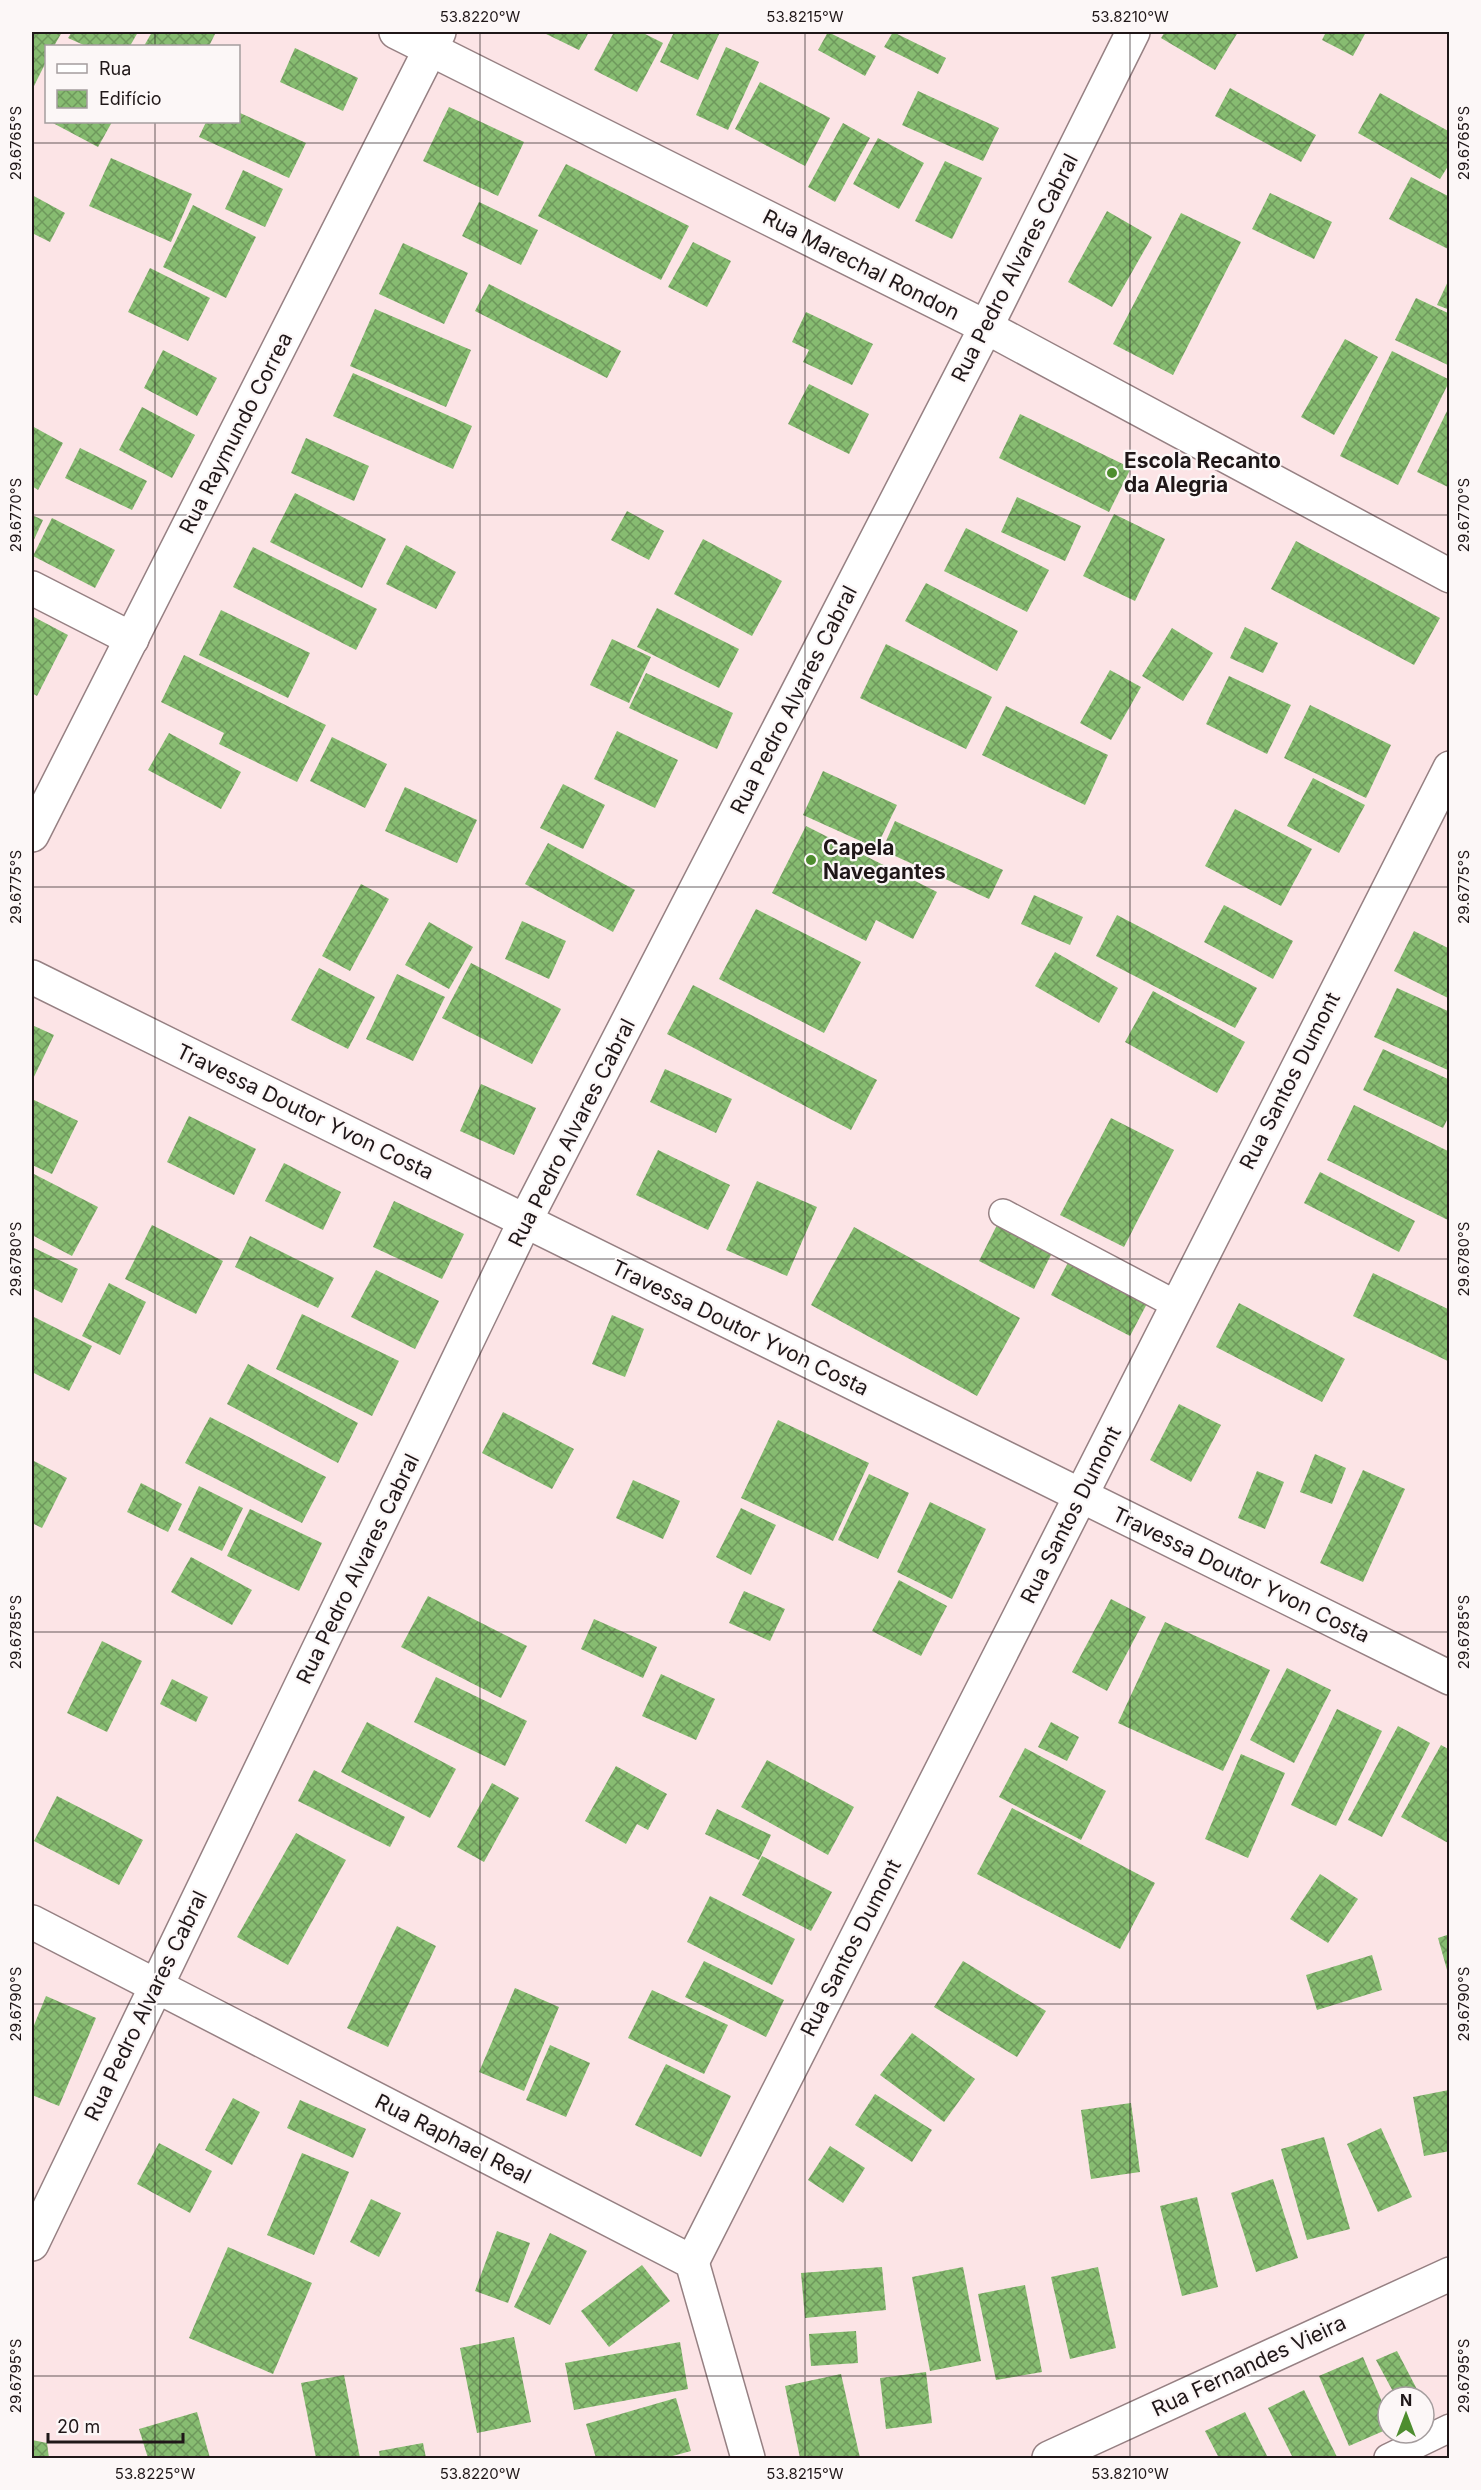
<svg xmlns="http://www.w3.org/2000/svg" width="1481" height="2490" font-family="Inter,sans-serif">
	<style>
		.building { fill: url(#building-cross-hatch) }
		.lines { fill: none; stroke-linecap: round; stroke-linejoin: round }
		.service-casing { stroke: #968083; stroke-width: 30 }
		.minor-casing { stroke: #968083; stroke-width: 36 }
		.tertiary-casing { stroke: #968083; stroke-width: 36 }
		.service { stroke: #fff; stroke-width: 27 }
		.minor { stroke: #fff; stroke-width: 33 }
		.tertiary { stroke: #fff; stroke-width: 33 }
		.ticks { fill: none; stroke: #1f1718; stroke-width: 1.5; stroke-opacity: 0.45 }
		.poi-dot { fill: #4e8d2f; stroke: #fcf7f7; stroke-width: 2 }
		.labels { text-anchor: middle; stroke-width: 4.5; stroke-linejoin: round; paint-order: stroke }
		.street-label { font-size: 21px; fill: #1f1718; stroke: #fcf7f7 }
		.poi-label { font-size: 21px; font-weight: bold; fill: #1f1718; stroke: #fcf7f7; text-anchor: start }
		.neatline { fill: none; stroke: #1f1718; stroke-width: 2 }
		.ticks-label { font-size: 15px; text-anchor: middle; fill: #1f1718 }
	</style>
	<defs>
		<pattern id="building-cross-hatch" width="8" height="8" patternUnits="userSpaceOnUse" patternTransform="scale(1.5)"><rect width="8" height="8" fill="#87bc71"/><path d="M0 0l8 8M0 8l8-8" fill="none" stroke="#6e985c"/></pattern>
	</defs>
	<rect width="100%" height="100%" fill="#fce4e6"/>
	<g class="building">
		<path d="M32,32H62L54,46H46V62L34,86L32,85Z"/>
		<path d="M72,32H138L130,46H86L68,38Z"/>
		<path d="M152,32H216L209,46H144Z"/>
		<path d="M542,32H589L579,50Z"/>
		<path d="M614,32H641L663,43L637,92L594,70Z"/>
		<path d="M674,32H720L698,80L660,62Z"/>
		<path d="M828,32L876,56L865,76L818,50Z"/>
		<path d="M893,32L946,58L938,74L884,47Z"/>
		<path d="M1165,32H1238L1215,70L1161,38Z"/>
		<path d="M1326,32H1366L1353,56L1322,40Z"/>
		<path d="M726,47L759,62L728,130L696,115Z"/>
		<path d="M295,48L358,78L343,111L280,82Z"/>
		<path d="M760,82L830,118L805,166L735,129Z"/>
		<path d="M1230,88L1316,135L1301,162L1215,116Z"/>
		<path d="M918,91L999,128L983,161L902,125Z"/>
		<path d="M1380,93L1450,132V163L1440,179L1358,133Z"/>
		<path d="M449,107L524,142L498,196L423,161Z"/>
		<path d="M238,112L306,143L289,178L199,137L206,122H238Z"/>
		<path d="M51,122H112L98,147Z"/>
		<path d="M843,123L870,138L835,202L808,187Z"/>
		<path d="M878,138L924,163L899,209L853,184Z"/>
		<path d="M111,158L192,194L171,242L89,206Z"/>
		<path d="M945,161L982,178L952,239L915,221Z"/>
		<path d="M566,164L689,226L661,280L538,216Z"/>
		<path d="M243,170L283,189L265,227L225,209Z"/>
		<path d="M1411,177L1450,197V250L1389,219Z"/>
		<path d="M1270,193L1332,222L1314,259L1252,229Z"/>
		<path d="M32,195L65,213L50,242L32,233Z"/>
		<path d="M479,202L538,230L521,265L462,236Z"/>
		<path d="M193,205L256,237L226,298L163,267Z"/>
		<path d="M1107,211L1152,237L1112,307L1068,282Z"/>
		<path d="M1181,213L1241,242L1173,375L1113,344Z"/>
		<path d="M693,242L731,261L707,307L668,287Z"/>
		<path d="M403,243L468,273L444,324L379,294Z"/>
		<path d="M150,268L210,298L188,341L128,312Z"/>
		<path d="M1450,277V310L1437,305Z"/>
		<path d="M489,284L621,351L607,378L475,311Z"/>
		<path d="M1416,298L1450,314V366L1395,340Z"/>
		<path d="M375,309L471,350L446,407L350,366Z"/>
		<path d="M806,312L873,344L852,385L803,362L809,350L792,342Z"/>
		<path d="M1345,339L1378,357L1334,435L1301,417Z"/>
		<path d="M163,350L217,378L197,416L144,388Z"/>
		<path d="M1392,351L1450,380L1398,485L1340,456Z"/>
		<path d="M353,373L472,426L453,469L333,416Z"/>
		<path d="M809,384L869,414L849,454L788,424Z"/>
		<path d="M1450,405V488L1417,472Z"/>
		<path d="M142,407L195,435L172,478L119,450Z"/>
		<path d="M1020,414L1131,468L1109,512L999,458Z"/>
		<path d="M32,426L63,443L38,490L32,486Z"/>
		<path d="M306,438L369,466L354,501L291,473Z"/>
		<path d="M80,448L147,481L132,510L65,478Z"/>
		<path d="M295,493L386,539L362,588L270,542Z"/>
		<path d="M1017,497L1081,526L1065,561L1001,532Z"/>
		<path d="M627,511L664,531L649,560L611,540Z"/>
		<path d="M1114,514L1165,539L1135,601L1083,576Z"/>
		<path d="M32,515L43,520L32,544Z"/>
		<path d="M52,518L115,550L95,588L33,556Z"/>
		<path d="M966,528L1049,570L1027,612L944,571Z"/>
		<path d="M703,539L782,581L752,636L674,594Z"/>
		<path d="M1296,541L1440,618L1414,665L1271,589Z"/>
		<path d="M406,545L456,572L436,609L386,584Z"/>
		<path d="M253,547L377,609L356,650L233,587Z"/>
		<path d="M926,583L1018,631L997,671L905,621Z"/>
		<path d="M657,608L739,649L719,688L637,647Z"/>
		<path d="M221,610L310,653L288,698L199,655Z"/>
		<path d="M32,616L68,635L37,696L32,693Z"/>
		<path d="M1245,627L1278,643L1263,673L1230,658Z"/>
		<path d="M1172,628L1213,653L1183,701L1142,676Z"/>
		<path d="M612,639L651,657L629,703L590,685Z"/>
		<path d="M886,644L992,697L966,749L860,698Z"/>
		<path d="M184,655L326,725L297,782L219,744L224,733L161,702Z"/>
		<path d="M1110,670L1141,687L1111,740L1080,723Z"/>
		<path d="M646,673L733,713L717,749L629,708Z"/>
		<path d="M1229,676L1291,705L1267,754L1206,724Z"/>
		<path d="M1310,705L1391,745L1366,798L1284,758Z"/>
		<path d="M1006,706L1108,755L1085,805L982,755Z"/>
		<path d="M617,731L678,760L655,808L594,779Z"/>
		<path d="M169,733L241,772L221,809L148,770Z"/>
		<path d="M332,737L387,764L365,808L310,781Z"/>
		<path d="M823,771L897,805L876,848L803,815Z"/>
		<path d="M1313,778L1365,805L1339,853L1287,826Z"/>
		<path d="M563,784L605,805L583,849L540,828Z"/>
		<path d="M405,787L477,820L457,863L385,831Z"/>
		<path d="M1235,809L1312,849L1281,906L1205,866Z"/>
		<path d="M895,821L1003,870L989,899L882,850Z"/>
		<path d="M806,826L937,892L913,939L876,920L866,941L772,893Z"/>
		<path d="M548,843L635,890L613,932L525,884Z"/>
		<path d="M361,884L389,899L350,971L322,956Z"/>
		<path d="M1034,895L1083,917L1070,945L1021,924Z"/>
		<path d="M1224,905L1293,941L1273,979L1204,942Z"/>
		<path d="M756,909L861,962L824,1033L719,979Z"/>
		<path d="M1117,915L1257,988L1235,1028L1096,956Z"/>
		<path d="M522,921L566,941L549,979L505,959Z"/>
		<path d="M429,922L473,947L449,989L405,965Z"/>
		<path d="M1414,931L1450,949V999L1394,971Z"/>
		<path d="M1055,952L1118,988L1099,1023L1035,986Z"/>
		<path d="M471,963L561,1009L532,1064L442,1018Z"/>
		<path d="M319,968L375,997L348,1049L291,1020Z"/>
		<path d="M397,974L445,997L413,1061L366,1039Z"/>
		<path d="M693,985L877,1080L851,1130L667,1034Z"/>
		<path d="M1397,988L1450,1012V1071L1374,1037Z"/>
		<path d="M1153,991L1245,1042L1217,1093L1125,1042Z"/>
		<path d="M32,1025L54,1035L32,1081Z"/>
		<path d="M1383,1049L1450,1080V1114L1443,1128L1363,1090Z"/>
		<path d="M665,1069L732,1099L716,1133L650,1102Z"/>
		<path d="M481,1084L536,1108L514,1155L460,1131Z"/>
		<path d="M32,1099L78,1121L52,1174L32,1165Z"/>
		<path d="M1354,1105L1450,1152V1221L1327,1160Z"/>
		<path d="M189,1116L256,1149L234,1195L167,1162Z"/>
		<path d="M1111,1118L1174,1150L1124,1247L1060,1215Z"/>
		<path d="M658,1150L730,1185L708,1230L636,1195Z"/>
		<path d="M284,1163L341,1192L323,1230L265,1201Z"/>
		<path d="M1320,1172L1415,1221L1399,1252L1304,1203Z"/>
		<path d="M32,1173L98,1207L72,1256L32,1235Z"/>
		<path d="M757,1181L817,1207L787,1276L726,1250Z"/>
		<path d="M394,1201L464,1234L442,1279L373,1247Z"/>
		<path d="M152,1225L223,1261L196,1314L125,1279Z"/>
		<path d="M997,1225L1052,1253L1034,1289L979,1261Z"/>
		<path d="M854,1227L1020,1318L977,1396L811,1305Z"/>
		<path d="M250,1236L334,1278L318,1308L235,1267Z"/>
		<path d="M32,1247L78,1269L62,1303L32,1288Z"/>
		<path d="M1072,1255L1151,1296L1130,1336L1051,1295Z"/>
		<path d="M376,1270L439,1301L415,1349L351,1317Z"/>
		<path d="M1373,1273L1450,1310V1362L1353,1316Z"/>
		<path d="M109,1283L146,1302L120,1355L82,1336Z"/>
		<path d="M1239,1303L1345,1359L1322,1402L1216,1347Z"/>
		<path d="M302,1314L399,1361L372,1416L276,1369Z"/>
		<path d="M612,1315L644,1329L625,1377L592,1364Z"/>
		<path d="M32,1316L92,1346L69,1391L32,1372Z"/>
		<path d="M248,1364L358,1423L338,1463L227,1404Z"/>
		<path d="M1179,1404L1221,1425L1191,1482L1150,1460Z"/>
		<path d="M503,1412L574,1449L552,1489L482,1453Z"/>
		<path d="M210,1417L326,1477L302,1523L185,1463Z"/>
		<path d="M778,1420L869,1463L833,1541L741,1498Z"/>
		<path d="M1315,1454L1346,1468L1332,1504L1300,1492Z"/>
		<path d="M32,1460L67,1478L42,1528L32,1523Z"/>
		<path d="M1363,1470L1405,1489L1363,1582L1320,1563Z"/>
		<path d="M1257,1471L1284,1482L1265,1529L1238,1518Z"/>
		<path d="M869,1474L909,1493L878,1559L838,1540Z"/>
		<path d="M633,1480L680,1501L663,1539L616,1518Z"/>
		<path d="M141,1483L182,1504L168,1532L127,1512Z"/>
		<path d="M199,1486L243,1508L222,1551L178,1530Z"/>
		<path d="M930,1502L986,1529L952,1599L897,1572Z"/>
		<path d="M741,1508L776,1525L751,1575L716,1557Z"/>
		<path d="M250,1509L322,1543L299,1591L227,1556Z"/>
		<path d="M191,1557L252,1590L232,1625L171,1592Z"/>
		<path d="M899,1580L947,1606L921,1656L872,1631Z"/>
		<path d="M744,1591L785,1609L770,1641L729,1623Z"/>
		<path d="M428,1596L527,1646L501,1698L401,1647Z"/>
		<path d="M1111,1599L1146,1617L1107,1691L1072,1672Z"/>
		<path d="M594,1619L657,1647L643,1678L581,1649Z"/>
		<path d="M1165,1622L1270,1670L1223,1771L1118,1723Z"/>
		<path d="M102,1641L142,1661L107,1732L67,1713Z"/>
		<path d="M1287,1668L1331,1690L1294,1763L1250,1740Z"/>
		<path d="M661,1674L715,1699L696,1740L642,1716Z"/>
		<path d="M436,1677L527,1721L505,1766L414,1722Z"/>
		<path d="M172,1679L208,1697L196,1722L160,1704Z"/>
		<path d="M1337,1709L1382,1731L1336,1826L1291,1805Z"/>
		<path d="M367,1722L456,1769L430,1818L341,1772Z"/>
		<path d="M1051,1722L1079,1737L1067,1761L1038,1747Z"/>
		<path d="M1398,1726L1430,1743L1382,1837L1348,1820Z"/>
		<path d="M1441,1745L1450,1750V1844L1401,1817Z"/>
		<path d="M1025,1748L1106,1791L1081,1840L999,1797Z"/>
		<path d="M1241,1754L1285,1773L1248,1858L1205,1839Z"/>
		<path d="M767,1760L854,1807L828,1855L741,1807Z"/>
		<path d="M616,1766L667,1794L648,1830L637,1824L626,1844L585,1821Z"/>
		<path d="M314,1770L405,1817L390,1847L298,1801Z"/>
		<path d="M492,1783L519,1798L484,1862L457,1847Z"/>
		<path d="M57,1796L143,1840L119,1885L34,1841Z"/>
		<path d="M1012,1808L1155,1883L1120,1949L977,1874Z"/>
		<path d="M717,1809L771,1835L759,1860L705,1834Z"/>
		<path d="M296,1833L346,1860L288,1965L237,1937Z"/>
		<path d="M762,1856L832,1892L811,1931L742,1895Z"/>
		<path d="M1320,1874L1358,1899L1328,1943L1290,1919Z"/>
		<path d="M710,1896L795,1939L772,1985L687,1942Z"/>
		<path d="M397,1926L436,1946L388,2047L347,2028Z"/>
		<path d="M1450,1934V1977H1449L1438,1938Z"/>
		<path d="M1372,1955L1382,1990L1317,2010L1306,1975Z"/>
		<path d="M704,1961L784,2000L766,2037L685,1997Z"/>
		<path d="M963,1961L1046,2011L1017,2057L934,2007Z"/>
		<path d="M515,1988L559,2007L524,2091L479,2072Z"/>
		<path d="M652,1990L728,2025L704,2074L628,2038Z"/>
		<path d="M46,1996L96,2018L59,2106L32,2095V2030Z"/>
		<path d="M912,2033L975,2079L944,2122L880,2075Z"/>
		<path d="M550,2045L590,2063L566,2117L526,2100Z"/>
		<path d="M666,2064L731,2096L701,2157L635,2125Z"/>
		<path d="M1449,2090L1450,2151L1424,2156L1413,2097Z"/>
		<path d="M875,2094L932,2130L912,2162L855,2125Z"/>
		<path d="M233,2098L260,2112L232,2165L205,2150Z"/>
		<path d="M300,2100L366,2129L353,2158L287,2128Z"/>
		<path d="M1131,2103L1140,2172L1091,2179L1081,2110Z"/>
		<path d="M1381,2128L1412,2197L1378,2212L1347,2144Z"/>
		<path d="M1324,2137L1350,2229L1307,2240L1281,2149Z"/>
		<path d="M159,2143L212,2171L190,2213L137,2184Z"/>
		<path d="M830,2146L865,2168L843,2203L808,2180Z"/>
		<path d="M302,2153L349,2172L314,2255L267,2235Z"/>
		<path d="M1273,2179L1298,2258L1256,2272L1231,2193Z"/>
		<path d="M1197,2197L1218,2287L1182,2296L1160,2206Z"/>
		<path d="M371,2199L401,2213L379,2257L350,2242Z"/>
		<path d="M497,2231L530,2243L508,2303L475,2291Z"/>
		<path d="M550,2233L587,2251L550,2325L514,2307Z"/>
		<path d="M228,2247L312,2283L273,2374L189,2338Z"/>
		<path d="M642,2265L670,2301L609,2347L581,2311Z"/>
		<path d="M882,2267L886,2310L805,2318L801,2273Z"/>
		<path d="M963,2267L981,2361L930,2371L912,2277Z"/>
		<path d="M1098,2267L1116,2348L1070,2359L1051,2277Z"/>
		<path d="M1025,2285L1042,2372L996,2380L978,2294Z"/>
		<path d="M856,2331L858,2363L811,2366L809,2334Z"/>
		<path d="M514,2337L531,2422L477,2433L460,2348Z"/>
		<path d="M680,2342L688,2389L574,2410L565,2363Z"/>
		<path d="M1397,2351L1421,2397H1396L1376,2360Z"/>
		<path d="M1363,2357L1388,2416V2429L1349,2446L1319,2376Z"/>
		<path d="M926,2372L932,2423L886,2429L880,2378Z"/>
		<path d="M841,2374L860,2458H800L785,2386Z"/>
		<path d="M344,2375L360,2458H316L301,2383Z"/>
		<path d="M1304,2390L1337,2457L1335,2458H1293L1268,2408Z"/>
		<path d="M676,2398L691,2451L665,2458H596L586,2424Z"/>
		<path d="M197,2412L210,2458H148L139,2429Z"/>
		<path d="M1245,2412L1268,2458H1219L1205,2431Z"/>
		<path d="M32,2440L47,2443L49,2458H32Z"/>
		<path d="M423,2443L426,2458H380L379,2451Z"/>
	</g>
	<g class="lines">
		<defs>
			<g id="service">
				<path d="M1003,1213L1177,1305"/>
				<path d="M1388,2458L1450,2428"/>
			</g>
			<g id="minor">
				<path d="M396,32L986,327L1450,576"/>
				<path d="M32,588L132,639"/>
				<path d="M32,835L439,32"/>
				<path d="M32,977L1450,1678"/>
				<path d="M32,1922L692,2262L748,2458"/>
				<path d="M32,2244L525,1221L986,327L1133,32"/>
				<path d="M692,2262L1450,768"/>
			</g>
			<path id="tertiary" d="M1049,2458L1450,2274"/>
		</defs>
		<use href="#service" class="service-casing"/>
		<use href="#minor" class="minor-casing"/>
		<use href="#tertiary" class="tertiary-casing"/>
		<use href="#service" class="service"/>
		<use href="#minor" class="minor"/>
		<use href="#tertiary" class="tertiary"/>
	</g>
	<path class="ticks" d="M155,32V46M480,32V2458M805,32V2458M1130,32V2458M155,122V2458M32,143H1450M32,515H1450M32,887H1450M32,1259H1450M32,1632H1450M32,2004H1450M32,2376H1450"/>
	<g class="poi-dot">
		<circle cx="1112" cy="473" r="6"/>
		<circle cx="811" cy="860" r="6"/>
	</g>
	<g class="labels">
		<g class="street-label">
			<text transform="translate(861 265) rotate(27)" y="7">Rua Marechal Rondon</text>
			<text transform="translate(1015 268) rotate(-63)" y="7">Rua Pedro Alvares Cabral</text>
			<text transform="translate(236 433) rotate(-63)" y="7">Rua Raymundo Correa</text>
			<text transform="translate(794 700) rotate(-63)" y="7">Rua Pedro Alvares Cabral</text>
			<text transform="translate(1290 1081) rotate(-63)" y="7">Rua Santos Dumont</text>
			<text transform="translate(305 1112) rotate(26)" y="7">Travessa Doutor Yvon Costa</text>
			<text transform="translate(572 1133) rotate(-63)" y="7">Rua Pedro Alvares Cabral</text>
			<text transform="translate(740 1328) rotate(26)" y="7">Travessa Doutor Yvon Costa</text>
			<text transform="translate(1071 1515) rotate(-63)" y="7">Rua Santos Dumont</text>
			<text transform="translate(358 1569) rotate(-64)" y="7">Rua Pedro Alvares Cabral</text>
			<text transform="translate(1241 1575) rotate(26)" y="7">Travessa Doutor Yvon Costa</text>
			<text transform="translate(851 1948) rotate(-63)" y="7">Rua Santos Dumont</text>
			<text transform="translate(146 2006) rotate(-64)" y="7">Rua Pedro Alvares Cabral</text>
			<text transform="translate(453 2139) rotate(27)" y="7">Rua Raphael Real</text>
			<text transform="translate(1249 2366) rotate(-25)" y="7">Rua Fernandes Vieira</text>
		</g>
		<g class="poi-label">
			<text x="1124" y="468">Escola Recanto<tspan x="1124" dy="24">da Alegria</tspan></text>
			<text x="823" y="855">Capela<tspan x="823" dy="24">Navegantes</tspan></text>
		</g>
	</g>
	<rect width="1481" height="2490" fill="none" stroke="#fcf7f7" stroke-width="66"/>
	<rect x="45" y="45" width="195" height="78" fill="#fcf7f7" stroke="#a49d9e" stroke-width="1.5"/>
	<rect x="57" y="64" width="30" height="9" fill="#ffffff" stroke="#a49d9e" stroke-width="1.5"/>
	<text x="99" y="75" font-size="18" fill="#1f1718">Rua</text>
	<rect x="57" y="90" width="30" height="18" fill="url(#building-cross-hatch)" stroke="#a49d9e" stroke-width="1.5"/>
	<text x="99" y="105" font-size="18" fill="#1f1718">Edifício</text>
	<g transform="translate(1406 2415)"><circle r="28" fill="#fcf7f7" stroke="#a49d9e" stroke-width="1.5"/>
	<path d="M0-4.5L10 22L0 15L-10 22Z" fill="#4e8d2f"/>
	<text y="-9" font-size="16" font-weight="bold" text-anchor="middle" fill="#1f1718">N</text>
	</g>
	<path d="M48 2433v9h135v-9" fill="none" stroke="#1f1718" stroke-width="3"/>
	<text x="57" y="2433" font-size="18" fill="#1f1718" stroke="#fcf7f7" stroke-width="4.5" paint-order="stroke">20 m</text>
	<rect x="33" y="33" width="1415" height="2424" class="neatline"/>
	<g class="ticks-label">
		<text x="480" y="22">53.8220°W</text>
		<text x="805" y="22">53.8215°W</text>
		<text x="1130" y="22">53.8210°W</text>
		<text transform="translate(16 143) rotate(-90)" y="5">29.6765°S</text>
		<text transform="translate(1464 143) rotate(-90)" y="5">29.6765°S</text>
		<text transform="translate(16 515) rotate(-90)" y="5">29.6770°S</text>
		<text transform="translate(1464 515) rotate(-90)" y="5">29.6770°S</text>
		<text transform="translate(16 887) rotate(-90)" y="5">29.6775°S</text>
		<text transform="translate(1464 887) rotate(-90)" y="5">29.6775°S</text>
		<text transform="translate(16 1259) rotate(-90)" y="5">29.6780°S</text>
		<text transform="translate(1464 1259) rotate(-90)" y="5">29.6780°S</text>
		<text transform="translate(16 1632) rotate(-90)" y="5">29.6785°S</text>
		<text transform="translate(1464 1632) rotate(-90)" y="5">29.6785°S</text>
		<text transform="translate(16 2004) rotate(-90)" y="5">29.6790°S</text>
		<text transform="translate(1464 2004) rotate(-90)" y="5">29.6790°S</text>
		<text transform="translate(16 2376) rotate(-90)" y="5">29.6795°S</text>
		<text transform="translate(1464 2376) rotate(-90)" y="5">29.6795°S</text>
		<text x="155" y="2479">53.8225°W</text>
		<text x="480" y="2479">53.8220°W</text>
		<text x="805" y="2479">53.8215°W</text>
		<text x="1130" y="2479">53.8210°W</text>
	</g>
</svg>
